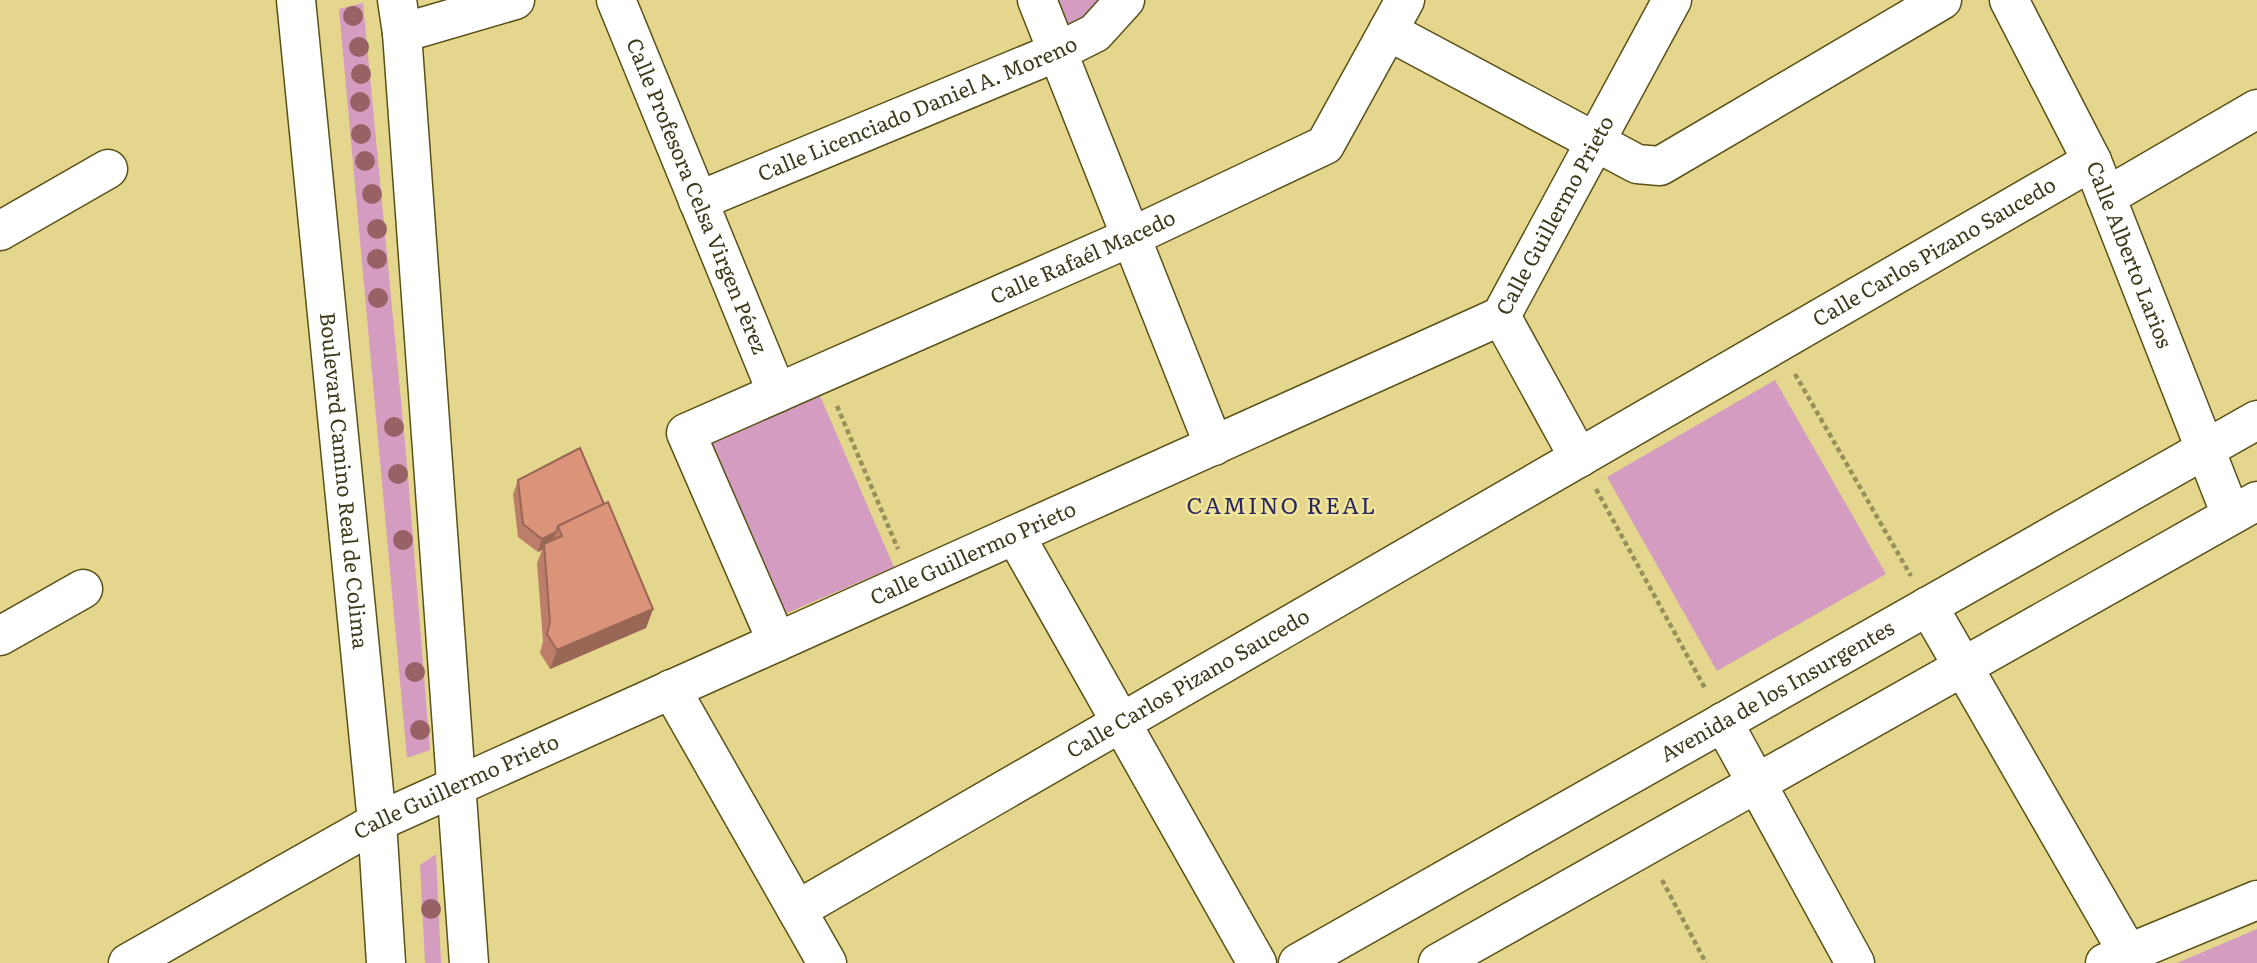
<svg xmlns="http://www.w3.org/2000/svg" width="2257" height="963" font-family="Literata,serif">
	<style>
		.green { fill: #d49cc1 }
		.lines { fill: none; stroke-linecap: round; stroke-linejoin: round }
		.minor-casing { stroke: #5a5118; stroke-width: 41 }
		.major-casing { stroke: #5a5118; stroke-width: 41 }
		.path { stroke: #999059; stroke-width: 4.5; stroke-dasharray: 5 3.5; stroke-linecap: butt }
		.minor { stroke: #fff; stroke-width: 38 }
		.major { stroke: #fff; stroke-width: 38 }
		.tree { fill: #976166 }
		.wall { fill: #bc7e69 }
		.shaded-wall { fill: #996755 }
		.building { fill: #db937a; stroke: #996755; stroke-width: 2 }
		.labels { text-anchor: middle; stroke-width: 5; stroke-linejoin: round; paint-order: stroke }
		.street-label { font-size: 21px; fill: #3f3a1b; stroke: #f1e59a }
		.neighbourhood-label { font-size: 23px; letter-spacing: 2px; fill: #282761; stroke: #f1e59a }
	</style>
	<rect width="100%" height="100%" fill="#e4d78d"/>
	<g class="green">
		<path d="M1048,0H1110L1090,21L1060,32Z"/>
		<path d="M363,3L407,464L430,750L407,758L339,9Z"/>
		<path d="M1775,380L1886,574L1717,671L1607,477Z"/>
		<path d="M820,396L894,567L780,616L707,445Z"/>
		<path d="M436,854L441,963H425L420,865Z"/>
		<path d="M2257,929V963H2177Z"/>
	</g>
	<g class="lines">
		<defs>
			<g id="minor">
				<path id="s1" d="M616,0L777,393"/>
				<path d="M1037,0L1214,446"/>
				<path id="s2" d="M2009,0L2092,161L2231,515"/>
				<path d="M1388,31L1637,164L1660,166L1942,0"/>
				<path d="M402,33L515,0"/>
				<path d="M2106,197L2257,109"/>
				<path id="s3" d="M698,201L1057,52L1095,33L1125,0"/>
				<path d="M0,231L108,169"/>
				<path d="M1501,316L1579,458"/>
				<path d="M1015,535L1257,963"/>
				<path d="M1928,606L2128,953"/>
				<path d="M0,636L83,589"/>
				<path id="s4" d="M777,642L686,433L1131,237L1325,145L1405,0"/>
				<path d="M671,689L827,963"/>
				<path d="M1723,722L1855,963"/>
				<path id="s5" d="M797,910L2092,161"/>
				<path id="s6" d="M128,963L377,822L1501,316L1672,0"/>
				<path id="s7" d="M1298,963L2257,420"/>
				<path d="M1438,963L2257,501"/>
				<path d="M2105,963L2257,900"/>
			</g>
			<g id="major">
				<path id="s8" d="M296,0L377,822L386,963"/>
				<path d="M397,0L402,33L469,963"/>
			</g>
		</defs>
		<use href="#minor" class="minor-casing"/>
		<use href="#major" class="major-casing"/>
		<g class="path">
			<path d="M1795,374L1911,576"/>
			<path d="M837,406L898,549"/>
			<path d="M1596,489L1706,690"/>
			<path d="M1662,880L1706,963"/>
		</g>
		<use href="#minor" class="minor"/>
		<use href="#major" class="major"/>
	</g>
	<g class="tree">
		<circle cx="353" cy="16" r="10"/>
		<circle cx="359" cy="47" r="10"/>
		<circle cx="361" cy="74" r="10"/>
		<circle cx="360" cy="102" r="10"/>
		<circle cx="361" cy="134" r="10"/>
		<circle cx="365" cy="161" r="10"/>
		<circle cx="372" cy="194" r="10"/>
		<circle cx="377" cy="229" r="10"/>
		<circle cx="377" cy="259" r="10"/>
		<circle cx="378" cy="298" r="10"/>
		<circle cx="394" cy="427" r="10"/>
		<circle cx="398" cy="474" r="10"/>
		<circle cx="403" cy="540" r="10"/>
		<circle cx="415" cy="672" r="10"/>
		<circle cx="420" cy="730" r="10"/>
		<circle cx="431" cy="909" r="10"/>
	</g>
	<path class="wall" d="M518,480L604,504L653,609L646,628L550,669L540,653L543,641L537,563L542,550L538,552L518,537L513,494Z"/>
	<g class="shaded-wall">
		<path d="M556,532L551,545L544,544L542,550L538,552L542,539Z"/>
		<path d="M653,609L646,628L550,669L557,650Z"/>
	</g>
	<g class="building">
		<path d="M580,448L604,504L558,526L556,532L542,539L523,524L518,480Z"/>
		<path d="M608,502L653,609L557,650L547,634L550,622L544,544L562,536L558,526Z"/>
	</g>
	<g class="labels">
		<g class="street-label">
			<text dy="7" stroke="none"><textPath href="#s3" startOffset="238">Calle Licenciado Daniel A. Moreno</textPath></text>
			<text dy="7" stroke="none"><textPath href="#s1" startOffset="212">Calle Profesora Celsa Virgen Pérez</textPath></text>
			<text dy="7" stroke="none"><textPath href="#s6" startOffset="1633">Calle Guillermo Prieto</textPath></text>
			<text dy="7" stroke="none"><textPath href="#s5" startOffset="1314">Calle Carlos Pizano Saucedo</textPath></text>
			<text dy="7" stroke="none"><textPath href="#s2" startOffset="282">Calle Alberto Larios</textPath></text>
			<text dy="7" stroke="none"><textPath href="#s4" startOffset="662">Calle Rafaél Macedo</textPath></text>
			<text dy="7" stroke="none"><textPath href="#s8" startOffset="483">Boulevard Camino Real de Colima</textPath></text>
			<text dy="7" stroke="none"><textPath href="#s6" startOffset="940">Calle Guillermo Prieto</textPath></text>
			<text dy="7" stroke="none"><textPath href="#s5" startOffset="452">Calle Carlos Pizano Saucedo</textPath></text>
			<text dy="7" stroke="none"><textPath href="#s7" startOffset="551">Avenida de los Insurgentes</textPath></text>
			<text dy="7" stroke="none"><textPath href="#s6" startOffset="373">Calle Guillermo Prieto</textPath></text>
		</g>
		<g class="neighbourhood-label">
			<text x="1282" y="514">CAMINO REAL</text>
		</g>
	</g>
</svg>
